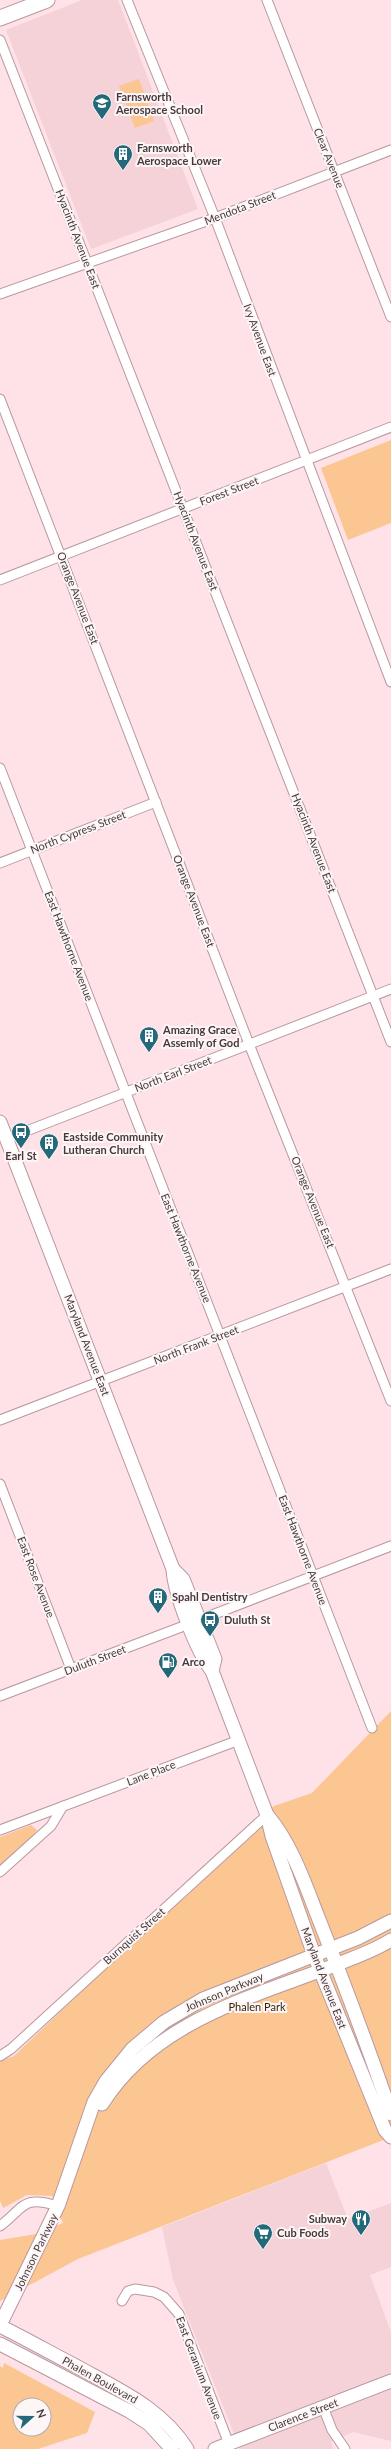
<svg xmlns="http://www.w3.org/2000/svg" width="391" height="2449" font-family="Lato,sans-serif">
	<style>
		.built { fill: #f4d2d7 }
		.green { fill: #fbc692; fill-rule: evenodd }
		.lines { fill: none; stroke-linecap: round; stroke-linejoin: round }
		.street-casing { stroke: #b9989e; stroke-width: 11 }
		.secondary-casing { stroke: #b9989e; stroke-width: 15 }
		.primary-casing { stroke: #b9989e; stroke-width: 17 }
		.street { stroke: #fff; stroke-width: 9 }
		.secondary { stroke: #fff; stroke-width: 13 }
		.primary { stroke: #fff; stroke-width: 15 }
		.labels { text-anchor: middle; stroke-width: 4; stroke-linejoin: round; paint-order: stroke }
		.poi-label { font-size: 11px; font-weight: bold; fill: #47393b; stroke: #fdf6f7; text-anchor: start }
		.street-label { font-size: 11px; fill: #47393b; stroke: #fdf6f7 }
		.park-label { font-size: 11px; fill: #3b2308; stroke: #fdf6f7 }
	</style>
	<rect width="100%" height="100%" fill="#ffe2e7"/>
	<g class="built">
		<path d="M82,0H118L198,209L91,249L6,30Z"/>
		<path d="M326,2163L348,2219L391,2203V2267L370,2275L391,2332V2441L353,2432L331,2442L333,2449H240L173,2280L162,2227Z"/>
	</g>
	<g class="green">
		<path d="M139,79L154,121L135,128L119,86Z"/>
		<path d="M391,440V523L348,540L321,468Z"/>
		<path d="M391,1711V2137L78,2259L0,2301V2240L36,2234L63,2223L52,2196L27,2195L3,2208L0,2201V2061L14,2056L274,1806L312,1793Z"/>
		<path d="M31,1825L37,1830L27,1843L0,1866V1837Z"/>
		<path d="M4,2363L95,2412L87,2433L38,2449H0V2366L3,2368ZM20,2405H44V2429H20Z"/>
	</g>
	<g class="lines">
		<defs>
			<g id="street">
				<path d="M127,0L215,218L391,682"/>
				<path d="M267,0L391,317"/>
				<path d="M0,40L391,1042"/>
				<path d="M0,294L215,218L391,150"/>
				<path d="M0,399L249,1044L391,1401"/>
				<path d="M0,580L391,427"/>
				<path d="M0,768L372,1728"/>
				<path d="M0,863L156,802"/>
				<path d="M6,1139L391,989"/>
				<path d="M0,1420L391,1269"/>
				<path d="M0,1484L71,1669"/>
				<path d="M199,1620L391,1546"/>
				<path d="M0,1696L189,1624"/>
				<path d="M0,1830L239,1740"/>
				<path d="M0,1872L51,1826L63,1806"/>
				<path d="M0,2056L11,2049L267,1815"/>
				<path d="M0,2226C25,2207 22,2195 58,2206"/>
				<path d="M122,2301L128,2291L135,2289L154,2292L164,2297L179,2314L229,2444"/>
				<path d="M323,2407L332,2430L345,2449"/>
			</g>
			<g id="secondary">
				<path d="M0,1122L173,1569C174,1593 197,1652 212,1671L267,1815L272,1836L314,1955L385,2130L391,2137"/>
				<path d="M173,1569L183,1579L215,1659L212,1671"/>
				<path d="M268,1816C293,1846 306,1887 320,1922C345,1986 369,2049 391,2114"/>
				<path d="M102,2104C153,2023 246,1999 330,1967C350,1959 372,1952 391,1940"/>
				<path d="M0,2325L58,2206L94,2102L106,2081L132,2049L164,2022L203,1999L358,1938L391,1921"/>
				<path d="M0,2326C26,2339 51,2353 76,2366C117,2389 162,2408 187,2449"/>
				<path d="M0,2344L129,2411L149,2424L172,2449"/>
				<path d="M215,2449L391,2381"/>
			</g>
			<path id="primary" d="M0,18L47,0"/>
		</defs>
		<use href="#street" class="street-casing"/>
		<use href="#secondary" class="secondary-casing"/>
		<use href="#primary" class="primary-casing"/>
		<use href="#street" class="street"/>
		<use href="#secondary" class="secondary"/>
		<use href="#primary" class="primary"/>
	</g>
	<defs>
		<symbol id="school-pin" viewBox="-11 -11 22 30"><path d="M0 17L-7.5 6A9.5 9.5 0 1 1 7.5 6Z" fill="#24697a" stroke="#fdf6f7"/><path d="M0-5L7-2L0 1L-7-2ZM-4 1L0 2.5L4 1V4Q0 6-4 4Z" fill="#fff"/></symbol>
		<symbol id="building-pin" viewBox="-11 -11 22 30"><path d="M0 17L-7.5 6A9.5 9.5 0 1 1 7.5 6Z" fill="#24697a" stroke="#fdf6f7"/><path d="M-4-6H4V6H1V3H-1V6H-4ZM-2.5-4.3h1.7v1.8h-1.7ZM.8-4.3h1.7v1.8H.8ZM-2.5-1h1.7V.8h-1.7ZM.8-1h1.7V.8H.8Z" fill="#fff"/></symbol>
		<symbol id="bus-pin" viewBox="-11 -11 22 30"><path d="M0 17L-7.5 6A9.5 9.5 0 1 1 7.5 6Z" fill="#24697a" stroke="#fdf6f7"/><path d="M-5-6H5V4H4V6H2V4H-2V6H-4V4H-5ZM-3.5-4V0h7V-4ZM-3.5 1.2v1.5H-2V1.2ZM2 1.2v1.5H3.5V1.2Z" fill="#fff"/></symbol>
		<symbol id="fuel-pin" viewBox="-11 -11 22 30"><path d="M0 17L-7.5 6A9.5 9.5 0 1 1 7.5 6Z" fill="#24697a" stroke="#fdf6f7"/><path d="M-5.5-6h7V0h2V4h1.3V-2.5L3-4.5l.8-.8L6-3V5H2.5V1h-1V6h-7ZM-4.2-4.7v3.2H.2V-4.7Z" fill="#fff"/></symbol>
		<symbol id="restaurant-pin" viewBox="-11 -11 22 30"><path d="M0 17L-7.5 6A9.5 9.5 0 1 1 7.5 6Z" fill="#24697a" stroke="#fdf6f7"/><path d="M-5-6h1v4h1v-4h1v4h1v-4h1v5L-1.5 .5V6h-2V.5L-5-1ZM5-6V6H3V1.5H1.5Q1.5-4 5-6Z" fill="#fff"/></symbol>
		<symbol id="supermarket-pin" viewBox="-11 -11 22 30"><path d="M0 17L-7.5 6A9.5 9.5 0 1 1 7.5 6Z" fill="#24697a" stroke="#fdf6f7"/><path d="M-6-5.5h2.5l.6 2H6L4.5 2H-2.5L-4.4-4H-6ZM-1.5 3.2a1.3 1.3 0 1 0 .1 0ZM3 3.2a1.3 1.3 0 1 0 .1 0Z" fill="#fff"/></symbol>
	</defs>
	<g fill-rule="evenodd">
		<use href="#school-pin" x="91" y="92" width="22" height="30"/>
		<use href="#building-pin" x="112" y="143" width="22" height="30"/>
		<use href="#building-pin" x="138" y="1025" width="22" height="30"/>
		<use href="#bus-pin" x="10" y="1121" width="22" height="30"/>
		<use href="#building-pin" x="38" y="1132" width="22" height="30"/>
		<use href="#building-pin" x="147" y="1586" width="22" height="30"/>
		<use href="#bus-pin" x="199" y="1609" width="22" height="30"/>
		<use href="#fuel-pin" x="157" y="1651" width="22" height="30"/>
		<use href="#restaurant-pin" x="350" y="2208" width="22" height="30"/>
		<use href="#supermarket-pin" x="252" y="2222" width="22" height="30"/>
	</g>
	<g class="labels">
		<g class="poi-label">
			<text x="116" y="101">Farnsworth<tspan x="116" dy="13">Aerospace School</tspan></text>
			<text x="137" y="152">Farnsworth<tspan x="137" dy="13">Aerospace Lower</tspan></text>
			<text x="163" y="1034">Amazing Grace<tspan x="163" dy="13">Assemly of God</tspan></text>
			<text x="63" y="1141">Eastside Community<tspan x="63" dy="13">Lutheran Church</tspan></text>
			<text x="21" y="1160" text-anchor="middle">Earl St</text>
			<text x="172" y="1601">Spahl Dentistry</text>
			<text x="224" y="1624">Duluth St</text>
			<text x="182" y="1666">Arco</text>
			<text x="347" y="2223" text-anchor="end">Subway</text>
			<text x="277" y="2237">Cub Foods</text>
		</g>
		<g class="street-label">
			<text transform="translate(329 158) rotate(68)" y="4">Clear Avenue</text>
			<text transform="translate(240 208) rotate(-21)" y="4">Mendota Street</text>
			<text transform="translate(78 239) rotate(69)" y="4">Hyacinth Avenue East</text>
			<text transform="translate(260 340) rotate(70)" y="4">Ivy Avenue East</text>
			<text transform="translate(229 491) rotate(-21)" y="4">Forest Street</text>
			<text transform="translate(196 541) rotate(69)" y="4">Hyacinth Avenue East</text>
			<text transform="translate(78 598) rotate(69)" y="4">Orange Avenue East</text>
			<text transform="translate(78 832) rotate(-21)" y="4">North Cypress Street</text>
			<text transform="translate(314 843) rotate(69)" y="4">Hyacinth Avenue East</text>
			<text transform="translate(194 901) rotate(69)" y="4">Orange Avenue East</text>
			<text transform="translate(69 946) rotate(69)" y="4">East Hawthorne Avenue</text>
			<text transform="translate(173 1074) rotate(-21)" y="4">North Earl Street</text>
			<text transform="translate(313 1202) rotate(68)" y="4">Orange Avenue East</text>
			<text transform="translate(186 1248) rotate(68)" y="4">East Hawthorne Avenue</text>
			<text transform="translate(87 1345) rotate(69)" y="4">Maryland Avenue East</text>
			<text transform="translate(196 1345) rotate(-21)" y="4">North Frank Street</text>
			<text transform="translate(303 1550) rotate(69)" y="4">East Hawthorne Avenue</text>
			<text transform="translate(36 1577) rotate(69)" y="4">East Rose Avenue</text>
			<text transform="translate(95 1660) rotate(-21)" y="4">Duluth Street</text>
			<text transform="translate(151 1773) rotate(-21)" y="4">Lane Place</text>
			<text transform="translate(134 1936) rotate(-42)" y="4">Burnquist Street</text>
			<text transform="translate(324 1978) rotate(69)" y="4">Maryland Avenue East</text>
			<text transform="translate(224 1992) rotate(-23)" y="4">Johnson Parkway</text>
			<text transform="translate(36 2252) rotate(-64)" y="4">Johnson Parkway</text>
			<text transform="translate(199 2368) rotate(69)" y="4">East Geranium Avenue</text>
			<text transform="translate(100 2380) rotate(29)" y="4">Phalen Boulevard</text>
			<text transform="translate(303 2415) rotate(-21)" y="4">Clarence Street</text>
		</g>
		<g class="park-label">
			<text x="257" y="2011">Phalen Park</text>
		</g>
	</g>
	<g transform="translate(32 2417) rotate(69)"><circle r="19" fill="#fdf6f7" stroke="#b4aaac"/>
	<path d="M0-3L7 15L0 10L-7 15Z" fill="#24697a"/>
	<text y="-6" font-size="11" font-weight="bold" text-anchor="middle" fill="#47393b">N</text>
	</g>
</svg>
